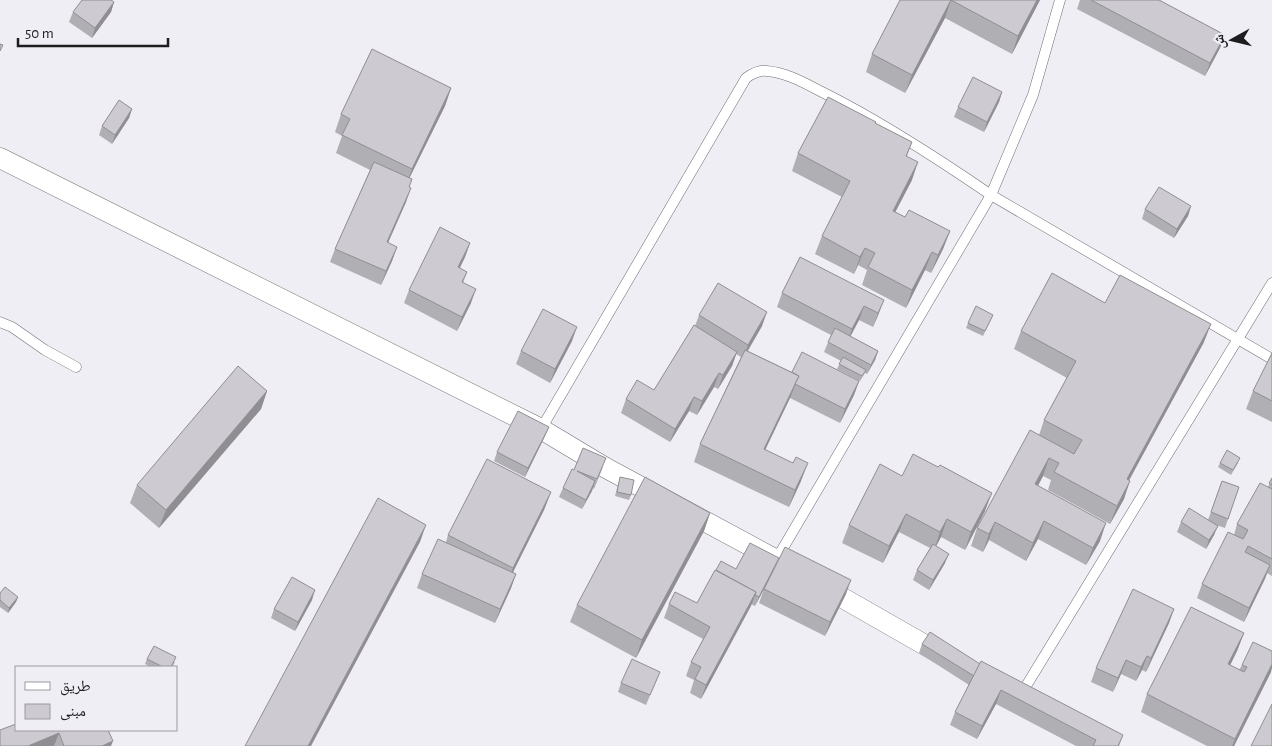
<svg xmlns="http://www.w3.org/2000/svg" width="1272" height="746" font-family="'Alegreya Sans','Noto Naskh Arabic',sans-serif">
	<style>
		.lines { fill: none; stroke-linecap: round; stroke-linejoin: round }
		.lane-casing { stroke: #6f6e74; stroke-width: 11 }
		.street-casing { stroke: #6f6e74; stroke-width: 21 }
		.lane { stroke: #fff; stroke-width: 10 }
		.street { stroke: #fff; stroke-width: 20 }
		.wall { fill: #b0afb4 }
		.shaded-wall { fill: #908e92 }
		.building { fill: #cdcbd1; stroke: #908e92 }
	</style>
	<rect width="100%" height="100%" fill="#f0eef5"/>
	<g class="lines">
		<defs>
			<g id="lane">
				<path d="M0,322L12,327L45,350L76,367"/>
				<path d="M541,429L746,78C753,73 759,70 767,71C788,73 806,84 824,93C882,122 937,158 991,195L1272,359"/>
				<path d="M776,560L991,195L1033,95L1060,0"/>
				<path d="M1020,696L1272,283"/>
			</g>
			<g id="street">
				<path d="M0,158L541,429L606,468L773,558"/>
				<path d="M820,585L946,657"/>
			</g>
		</defs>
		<use href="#lane" class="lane-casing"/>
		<use href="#street" class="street-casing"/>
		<use href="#lane" class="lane"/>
		<use href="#street" class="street"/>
	</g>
	<g class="wall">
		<path d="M900,0H1040L1012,54L945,18L905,93L866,72L872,54Z"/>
		<path d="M1080,0H1159L1225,35L1220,48L1205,76L1077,9Z"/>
		<path d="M114,2L111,12L92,38L69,22L73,12Z"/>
		<path d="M451,88L445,106L409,178L412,179L409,187L406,202L388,243L397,247L392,261L381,285L330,262L335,249L370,170L336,153L342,136L335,132L341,114Z"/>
		<path d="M1002,92L999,102L984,132L954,117L958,107Z"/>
		<path d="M132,109L129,118L112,144L99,135L102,126Z"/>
		<path d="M875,123L912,142L907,156L912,180L895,212L905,217L950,231L943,249L931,273L925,270L906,308L862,285L867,270L858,265L854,274L815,254L822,236L842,197L792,171L798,153Z"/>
		<path d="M1191,206L1188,216L1174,238L1142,219L1145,209Z"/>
		<path d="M470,243L465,257L460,268L467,272L463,283L471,303L457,331L404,303L409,290Z"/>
		<path d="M800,257L879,313L873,327L859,320L850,336L878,351L875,360L867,374L865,373L860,381L837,369L841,361L824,352L831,335L777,307L782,293Z"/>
		<path d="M1105,303L1204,342L1129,480L1124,499L1110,524L1048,490L1051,480L1043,476L1038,486L1100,541L1086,565L1038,539L1026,561L989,540L983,552L971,546L977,528L1039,435L1044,420L1067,378L1014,349L1021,331Z"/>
		<path d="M699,315L762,326L748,351L792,372L859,381L854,395L840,423L790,398L765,450L801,481L789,507L694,462L700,444L741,357L736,354L732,366L718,389L714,387L697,415L689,411L670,442L621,413L626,399L654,390L695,326Z"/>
		<path d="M993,315L983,336L966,328L968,323Z"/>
		<path d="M572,341L550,383L516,364L521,351Z"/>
		<path d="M1272,353V422L1246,409L1253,391Z"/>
		<path d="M267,391L261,409L159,528L130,503L137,485Z"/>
		<path d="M549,427L545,436L525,477L494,461L497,452Z"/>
		<path d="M1220,463H1238L1231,475L1218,467Z"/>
		<path d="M603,467L594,489L593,488L582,509L559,497L563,488L574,470Z"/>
		<path d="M902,476L985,511L965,550L941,537L936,546L945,563L929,590L913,580L917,570L930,548L899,532L883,563L842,543L849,525Z"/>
		<path d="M620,477L631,495L629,500L615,496Z"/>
		<path d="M1272,478V576L1267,573L1244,622L1197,598L1202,584L1234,535L1237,524L1268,487Z"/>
		<path d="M1222,481L1239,487L1225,528L1216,525L1214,535L1206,549L1177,532L1181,522L1208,520Z"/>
		<path d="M551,492L544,510L513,572L516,574L511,588L495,623L417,588L422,574L446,542L448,535Z"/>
		<path d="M710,513L704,531L636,658L570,622L577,605Z"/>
		<path d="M775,568L846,594L825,636L759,603L764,589L775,569L755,606L751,604L701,699L690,693L694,680L686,676L691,662L703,639L664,618L669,604L697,603L716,570Z"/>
		<path d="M0,593L18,597L16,602L8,613L0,607Z"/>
		<path d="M312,600L295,631L271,618L274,609Z"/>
		<path d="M1174,609L1169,623L1146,672L1142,670L1136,681L1121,674L1113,692L1091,682L1096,668Z"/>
		<path d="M1244,633L1237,651L1230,665L1239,670L1242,665L1271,672L1234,746H1207L1141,712L1147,694Z"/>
		<path d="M922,644L980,664L1123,735L1119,746H1076L996,704L977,739L950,725L955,712L969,685L919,653Z"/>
		<path d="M147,659L175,662L172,667H151L145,664Z"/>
		<path d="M660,672L646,705L618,692L621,683Z"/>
		<path d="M0,730H108L111,746H0Z"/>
	</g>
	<g class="shaded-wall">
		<path d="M951,0L945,18L905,93L912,75Z"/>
		<path d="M1037,0H1040L1012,54L1018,36Z"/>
		<path d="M114,2L111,12L92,38L95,28Z"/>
		<path d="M1225,35L1220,48L1205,76L1210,63Z"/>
		<path d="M451,88L445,106L405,187L412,169Z"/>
		<path d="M1002,92L999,102L984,132L987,122Z"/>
		<path d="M132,109L129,118L112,144L115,135Z"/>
		<path d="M918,162L912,180L887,228L893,211Z"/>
		<path d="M411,188L406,202L382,256L387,242Z"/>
		<path d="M1191,206L1188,216L1174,238L1177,229Z"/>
		<path d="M950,231L943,249L931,273L938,255Z"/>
		<path d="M470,243L465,257L453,281L458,267Z"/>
		<path d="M397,247L392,261L381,285L386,271Z"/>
		<path d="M865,248L858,265L854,274L860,257Z"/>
		<path d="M932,252L925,270L906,308L912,290Z"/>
		<path d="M476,289L471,303L457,331L462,317Z"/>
		<path d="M884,300L879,313L873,327L878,313Z"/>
		<path d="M864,306L859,320L847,343L852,329Z"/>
		<path d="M767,312L762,326L743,358L748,345Z"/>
		<path d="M1211,324L1204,342L1120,497L1127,479Z"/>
		<path d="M577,327L572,341L550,383L555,369Z"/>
		<path d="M878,351L875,360L867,374L871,365Z"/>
		<path d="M737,352L732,366L718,389L723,375Z"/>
		<path d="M719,373L714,387L697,415L702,401Z"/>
		<path d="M799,376L790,398L757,467L764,449Z"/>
		<path d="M859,381L854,395L840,423L845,409Z"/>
		<path d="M267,391L261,409L159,528L166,510Z"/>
		<path d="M694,397L689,411L670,442L675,429Z"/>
		<path d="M549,427L545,436L525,477L528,468Z"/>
		<path d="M1049,458L1043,476L1029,502L1035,484Z"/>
		<path d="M808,463L801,481L789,507L795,490Z"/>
		<path d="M595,481L592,491L582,509L586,500Z"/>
		<path d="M1130,481L1124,499L1110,524L1117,506Z"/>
		<path d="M551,492L544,510L506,586L513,568Z"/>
		<path d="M992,493L985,511L965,550L971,532Z"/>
		<path d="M710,513L704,531L636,658L642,640Z"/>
		<path d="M906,514L899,532L883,563L889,546Z"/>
		<path d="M947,519L941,537L934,550L940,532Z"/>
		<path d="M1044,521L1038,539L1026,561L1033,543Z"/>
		<path d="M995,522L989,540L983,552L989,534Z"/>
		<path d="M1106,523L1100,541L1086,565L1093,548Z"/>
		<path d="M426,525L420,542L311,746H308Z"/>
		<path d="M1218,526L1214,535L1206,549L1209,540Z"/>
		<path d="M949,554L945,563L929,590L933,580Z"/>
		<path d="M779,558L775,568L755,606L759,597Z"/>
		<path d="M1270,565L1265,579L1244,622L1249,608Z"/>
		<path d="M516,574L511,588L495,623L500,609Z"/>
		<path d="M851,580L846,594L825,636L830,622Z"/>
		<path d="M315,590L312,600L295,631L298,622Z"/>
		<path d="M756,592L751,606L701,699L706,685Z"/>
		<path d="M18,597L16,602L8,613L9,608Z"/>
		<path d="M1174,609L1169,623L1146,672L1151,658Z"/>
		<path d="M1244,633L1237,651L1222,682L1228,664Z"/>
		<path d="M1147,656L1142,670L1136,681L1141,667Z"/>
		<path d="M1126,660L1121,674L1113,692L1118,678Z"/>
		<path d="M1272,664V668L1271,672L1234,746H1232L1235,739Z"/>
		<path d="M1001,690L996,704L977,739L982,726Z"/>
		<path d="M59,733L54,746H28Z"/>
		<path d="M113,741L111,746H102Z"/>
	</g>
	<g class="building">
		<path d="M82,0H111L114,2L95,28L73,12Z"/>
		<path d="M900,0H1037L1018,36L951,0L912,75L872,54Z"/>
		<path d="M1091,0H1159L1225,35L1210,63Z"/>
		<path d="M0,44L3,45L0,51Z"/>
		<path d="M372,49L451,88L412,169L342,135L350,119L341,114Z"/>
		<path d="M973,77L1002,92L987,122L958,107Z"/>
		<path d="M828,97L876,122L875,123L912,142L906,156L918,162L893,211L905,217L909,210L950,231L938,255L932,252L912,290L868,267L875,253L865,248L860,257L822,236L850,181L798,153Z"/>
		<path d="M119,100L132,109L115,135L102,126Z"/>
		<path d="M374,162L412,179L409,187L411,188L387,242L397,247L386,271L335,249Z"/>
		<path d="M1159,187L1191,206L1177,229L1145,209Z"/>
		<path d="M440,227L470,243L458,267L467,272L462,282L476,289L462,317L409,290Z"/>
		<path d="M800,257L884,300L878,313L864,306L852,329L782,293Z"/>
		<path d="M1052,273L1105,303L1120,275L1211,324L1127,479L1130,481L1117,506L1054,472L1059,463L1049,458L1035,484L1106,523L1093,548L1044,521L1033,543L995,522L989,534L977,528L1030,430L1074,454L1082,440L1044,420L1076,361L1021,331Z"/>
		<path d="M718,283L767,312L748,345L699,315Z"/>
		<path d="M976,306L993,315L985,331L968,323Z"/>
		<path d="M543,309L577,327L555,369L521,351Z"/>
		<path d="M694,325L737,352L723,375L719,373L702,401L694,397L675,429L626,399L637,380L654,390Z"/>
		<path d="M835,328L878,351L871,365L828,342Z"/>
		<path d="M745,350L799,376L764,449L793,463L796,457L808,463L795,490L700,444Z"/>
		<path d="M802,352L859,381L845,409L795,384L799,376L792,372Z"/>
		<path d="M1272,353V401L1253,391Z"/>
		<path d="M843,357L866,370L862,376L839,364Z"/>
		<path d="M238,366L267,391L166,510L137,485Z"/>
		<path d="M518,411L549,427L528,468L497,452Z"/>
		<path d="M583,448L606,458L597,479L577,471L595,481L586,500L563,488L572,469L574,470Z"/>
		<path d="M1227,450L1240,458L1233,470L1220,463Z"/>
		<path d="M913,454L938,467L940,465L992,493L971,532L947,519L940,532L906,514L889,546L849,525L880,464L902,476Z"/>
		<path d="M487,459L551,492L513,568L448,535Z"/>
		<path d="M620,477L634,480L631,495L617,492Z"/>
		<path d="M645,477L710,513L642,640L577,605Z"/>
		<path d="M1272,478V485L1269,483Z"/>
		<path d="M1222,481L1239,487L1228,519L1211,512Z"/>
		<path d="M1260,483L1272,489V559L1248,546L1245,552L1270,565L1249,608L1202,584L1228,532L1243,539L1248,530L1237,524Z"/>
		<path d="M378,498L426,525L308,746H245Z"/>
		<path d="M1189,508L1218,526L1209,540L1181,522Z"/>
		<path d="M438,539L516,574L500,609L422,574Z"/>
		<path d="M750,543L779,558L759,597L755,595L756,592L716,570L721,561L736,569Z"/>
		<path d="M933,544L949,554L933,580L917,570Z"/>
		<path d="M785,547L851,580L830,622L764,589Z"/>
		<path d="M715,570L756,592L706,685L695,679L701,667L691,662L710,627L669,604L675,592L697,603Z"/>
		<path d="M292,577L315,590L298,622L274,609Z"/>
		<path d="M5,587L18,597L9,608L0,600V593Z"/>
		<path d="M1133,589L1174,609L1151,658L1147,656L1141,667L1126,660L1118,678L1096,668Z"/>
		<path d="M1191,607L1244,633L1228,664L1244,672L1247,667L1242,665L1253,642L1272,651V664L1235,739L1147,694Z"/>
		<path d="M930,632L980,664L974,676L922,644Z"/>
		<path d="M154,646L176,657L171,667H163L147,659Z"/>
		<path d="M632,659L660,672L650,695L621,683Z"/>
		<path d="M981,661L1123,735L1118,746H1093L1096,740L1001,690L982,726L955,712Z"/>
		<path d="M1272,704V746H1251Z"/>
		<path d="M16,724V730H108L113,741L102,746H64L59,733L28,746H0V730Z"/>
	</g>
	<rect x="15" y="666" width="162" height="65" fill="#f0eef5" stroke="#9c9a9f"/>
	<rect x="25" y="682" width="25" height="8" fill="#ffffff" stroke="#9c9a9f"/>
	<text x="60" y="691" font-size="15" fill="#1d1d1f">طريق</text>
	<rect x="25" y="704" width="25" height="15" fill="#cdcbd1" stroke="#9c9a9f"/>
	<text x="60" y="716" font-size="15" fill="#1d1d1f">مبنى</text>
	<g transform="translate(1232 40) rotate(262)" stroke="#f0eef5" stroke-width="4" paint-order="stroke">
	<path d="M0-4L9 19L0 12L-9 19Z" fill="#1d1d1f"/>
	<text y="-8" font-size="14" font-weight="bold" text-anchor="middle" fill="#1d1d1f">ش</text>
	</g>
	<path d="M18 38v8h150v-8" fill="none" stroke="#1d1d1f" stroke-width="2.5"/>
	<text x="25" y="38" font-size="15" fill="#1d1d1f" stroke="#f0eef5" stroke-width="4" paint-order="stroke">50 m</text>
</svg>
